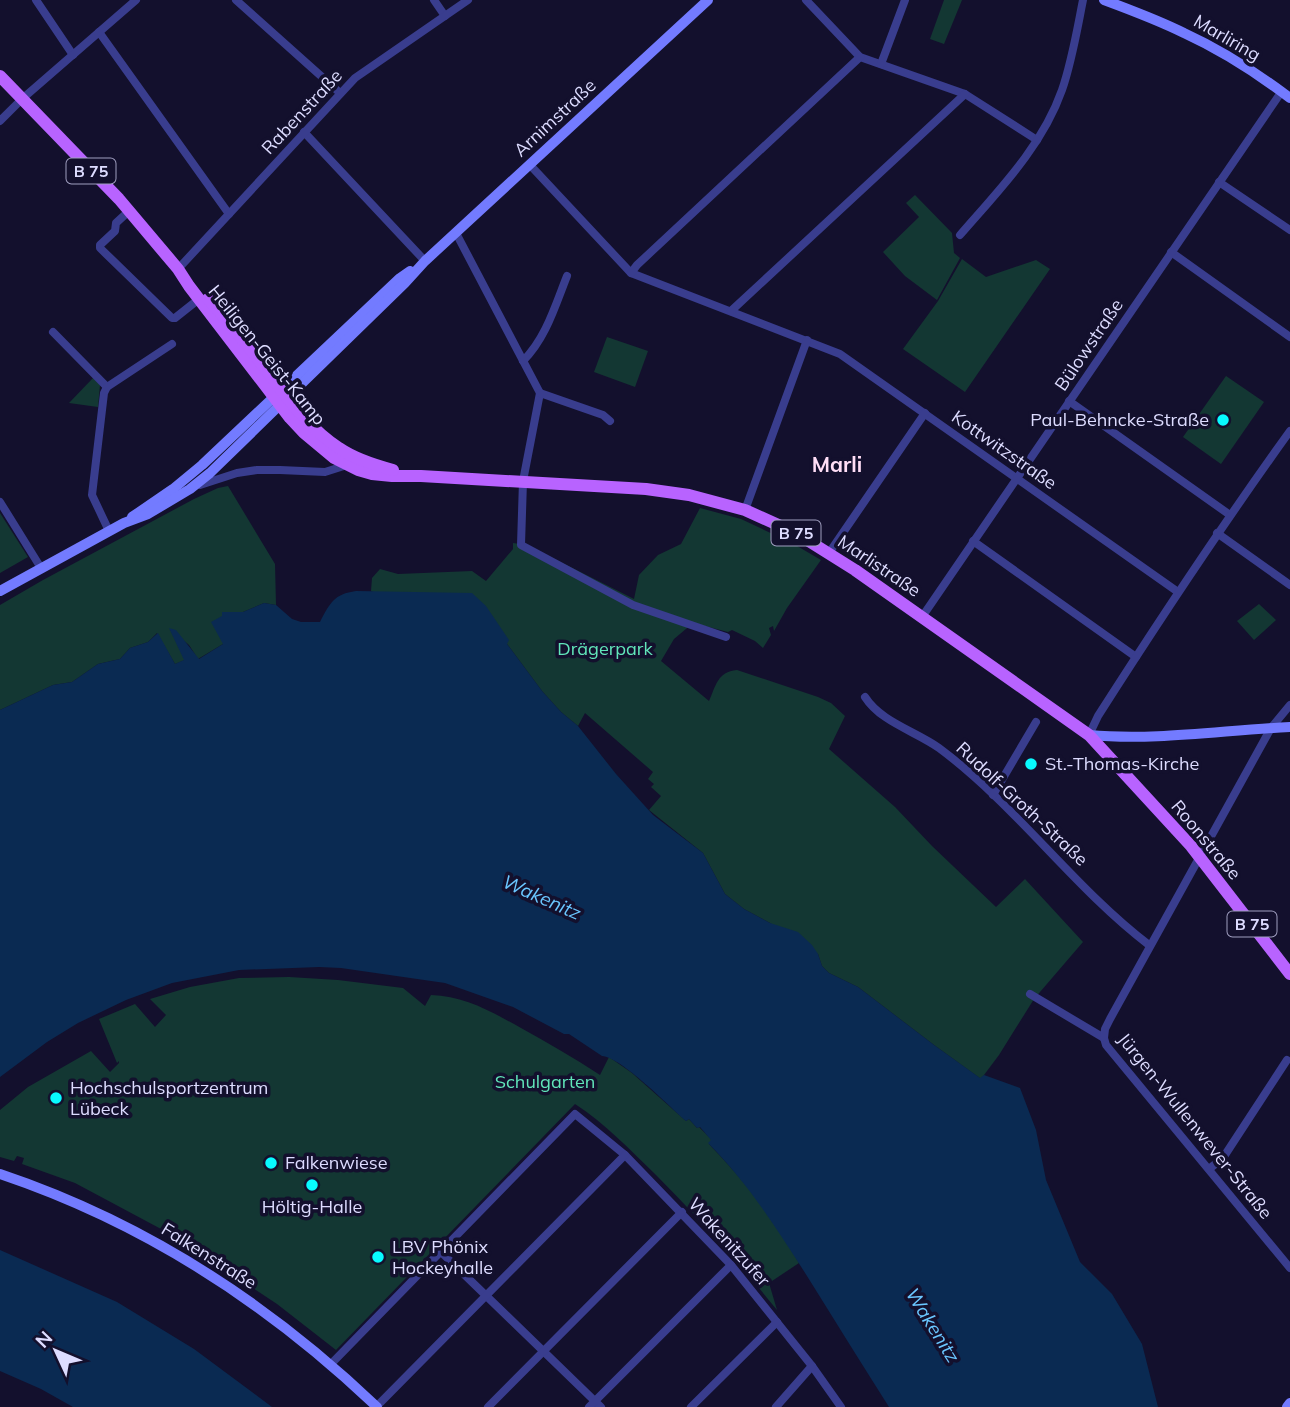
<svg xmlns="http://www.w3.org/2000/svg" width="1290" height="1407" font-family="Mulish,sans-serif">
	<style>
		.green { fill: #133733 }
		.water { fill: #0a2a52 }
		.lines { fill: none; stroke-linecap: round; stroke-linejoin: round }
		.street { stroke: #393d8e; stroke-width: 8 }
		.secondary { stroke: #737bff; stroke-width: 10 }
		.primary { stroke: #b863ff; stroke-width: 12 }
		.poi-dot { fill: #08faff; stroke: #13102d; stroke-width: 2.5 }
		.labels { text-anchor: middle; stroke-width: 7; stroke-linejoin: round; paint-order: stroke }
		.shield { fill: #13102d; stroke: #a09fc0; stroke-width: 2 }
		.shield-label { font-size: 16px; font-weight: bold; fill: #dddcff }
		.street-label { font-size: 18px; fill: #dddcff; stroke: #13102d }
		.poi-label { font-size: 18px; fill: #dddcff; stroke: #13102d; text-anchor: start }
		.park-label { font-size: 18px; fill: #61e6ba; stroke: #13102d }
		.water-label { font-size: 19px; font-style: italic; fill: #6ac6ff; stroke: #13102d }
		.quarter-label { font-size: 21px; font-weight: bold; fill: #ffdef6; stroke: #13102d }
	</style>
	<rect width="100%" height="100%" fill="#13102d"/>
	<g class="green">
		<path d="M944,0H962L944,44L930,39Z"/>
		<path d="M915,195L952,233L954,253L960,258L937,300L905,276L883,252L919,217L906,203Z"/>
		<path d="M962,259L986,277L1036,260L1050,269L965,392L903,349L938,301Z"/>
		<path d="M607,337L648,351L635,387L594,372Z"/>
		<path d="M1226,376L1264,402L1221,464L1183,437Z"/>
		<path d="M93,378L100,385L98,407L69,403Z"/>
		<path d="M228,486L275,564L276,605L264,603L243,612H222L223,644L198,659L189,645L170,629L185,660L175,664L157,633L148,642L130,648L120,659L98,664L72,682L53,685L0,710V605L43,580L194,499L218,488Z"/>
		<path d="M700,508L741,519L792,543L821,560L787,608L774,631L773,626L769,628L771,635L763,648L755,641L732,630L728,632L693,623L674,639L661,661L709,701C716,686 717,672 737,670L818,697L831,703L845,716L829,749L895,807L932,846L996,907L1025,879L1083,942L1034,999L999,1055L981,1079L934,1045L858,987L829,973L822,966L818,954L770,923L744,909L725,894L703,853L649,810L661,796L651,787L654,784L648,779L653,772L585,713L578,726L561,712L542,691L507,644L371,591L372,578L380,569L398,574L472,571L486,581L513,549V543L527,545L634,599L639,575L658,555L681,544Z"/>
		<path d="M0,513L28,557L0,573Z"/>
		<path d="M1259,604L1276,620L1254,640L1237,621Z"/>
		<path d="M289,977L338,980L403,988L425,1006L431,995C465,996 492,1012 521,1028C548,1043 574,1058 600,1075L609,1057L632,1073L686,1121L689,1119L697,1128L699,1127L712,1140L709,1144C743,1179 776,1220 799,1263L769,1283L777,1310C739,1263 699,1218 656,1175C630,1150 606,1124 575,1104L336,1350L277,1304L176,1237L75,1183L22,1164L24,1158L17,1156L14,1161L0,1157V1110L28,1087L91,1051L110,1072L119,1063V1061L117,1063L99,1019L135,1004L155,1027L166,1015L150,999L190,987L239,978Z"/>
	</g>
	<g class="water">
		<path d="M356,591L472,593L486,606L509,640L507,644L542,691L561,712L578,726L616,774L653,815L703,853L725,894L744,909L770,923L798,932L812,945L818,954L822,966L829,973L858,987L934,1045L980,1078L984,1075L1020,1088L1036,1130L1046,1180L1080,1262L1112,1294L1142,1344L1158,1407H889C861,1363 834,1319 807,1276C777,1229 748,1183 708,1143L711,1140L700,1127L697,1128L689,1119L686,1121C670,1107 621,1057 602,1056L569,1034H564L513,1007L445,983L341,968L319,967L239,970L172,983L126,1000L78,1023L47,1042L0,1077V710L53,685L72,682L98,664L120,659L130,648L148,642L158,633L175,664L184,660L169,628L176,630L199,659L223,644L211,622L222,616V612H243L264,603L276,605L292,619L301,622H320C330,603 334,594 356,591Z"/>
		<path d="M0,1250L117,1302L194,1349L272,1407H73L41,1389L0,1371Z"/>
	</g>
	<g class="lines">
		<g class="street">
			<path d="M36,0L73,55"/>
			<path d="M236,0L340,93"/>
			<path d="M434,0L445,16"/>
			<path d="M806,0L860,57L965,94L1037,140"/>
			<path d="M99,32L229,214"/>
			<path d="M881,64L905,0"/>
			<path d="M0,121L22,99L136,0"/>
			<path d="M304,132L425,261"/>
			<path d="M530,165L631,273L840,354L1178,592"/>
			<path d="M1219,182L1290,230"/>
			<path d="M129,211L116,223L115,231L100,245V248L172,318H175L199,299"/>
			<path d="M456,233L540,393L523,481L521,545L633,605L726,637"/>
			<path d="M960,235C998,191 1042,147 1062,90C1072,61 1077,30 1083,0"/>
			<path d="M1171,252L1290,337"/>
			<path d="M178,269L355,78L468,0"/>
			<path d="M631,273L637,265L860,57"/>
			<path d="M731,311L965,94"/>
			<path d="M53,332L107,387"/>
			<path d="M523,361C546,338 555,306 567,276"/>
			<path d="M540,393L603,415L610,421"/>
			<path d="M1069,401L1230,515"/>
			<path d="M200,485L237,473L257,470H280L325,472L347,465"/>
			<path d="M0,502L41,568"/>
			<path d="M745,510L807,340"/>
			<path d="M109,531L92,495L104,393L107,387L172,344"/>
			<path d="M1217,533L1290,585"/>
			<path d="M973,541L1136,657"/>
			<path d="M829,553L925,413"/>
			<path d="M922,617L1282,91"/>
			<path d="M865,697C881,722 915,731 939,748C1016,805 1073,887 1149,945"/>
			<path d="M1089,735L1098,716C1160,619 1223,524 1290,431"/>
			<path d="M993,795L1036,722"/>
			<path d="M1030,994L1104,1038L1106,1045L1290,1268"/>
			<path d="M1104,1038L1105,1029L1110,1019L1271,728L1290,705"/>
			<path d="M1209,1169L1223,1158L1287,1060"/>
			<path d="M441,1252L601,1407"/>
			<path d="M331,1364L575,1114L625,1155L731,1265L812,1366L841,1407"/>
			<path d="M376,1407L625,1155"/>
			<path d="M488,1407L682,1212"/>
			<path d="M589,1407L731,1265"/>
			<path d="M691,1407L777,1322"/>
			<path d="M776,1407L812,1366"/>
		</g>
		<g class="secondary">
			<path d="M1104,0C1131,10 1158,20 1184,33C1221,50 1257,73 1290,98"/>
			<path d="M132,517L173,489L202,465L400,278L410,271"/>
			<path d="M0,591L124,523L148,514L190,489L210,473L405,283L425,261L708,0"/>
			<path d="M1089,735C1157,741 1223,730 1290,727"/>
			<path d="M0,1174C143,1222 268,1303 377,1407"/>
			<path d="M1287,1407L1290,1403"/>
		</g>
		<g class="primary">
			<path d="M0,76L119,199L178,269L189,286L290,418L304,433L334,458L358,470L372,474L392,476H421L646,489L689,495L745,510L796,533L855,570L1089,735L1191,846L1290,974"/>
			<path d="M208,299C229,322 248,345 266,370C287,397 309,429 339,448C355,459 374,465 393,470"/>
		</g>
	</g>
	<g class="poi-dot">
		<circle cx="1223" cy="420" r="7"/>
		<circle cx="1031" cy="764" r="7"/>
		<circle cx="56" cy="1098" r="7"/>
		<circle cx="271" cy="1163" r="7"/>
		<circle cx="312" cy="1185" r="7"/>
		<circle cx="378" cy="1257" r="7"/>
	</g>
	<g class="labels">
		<g class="shield">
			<rect x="66.5" y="158.5" width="49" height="25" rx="5"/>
			<rect x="771.5" y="520.5" width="49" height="25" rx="5"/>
			<rect x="1227.5" y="911.5" width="49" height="25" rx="5"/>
		</g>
		<g class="shield-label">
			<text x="91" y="177">B 75</text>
			<text x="796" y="539">B 75</text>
			<text x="1252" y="930">B 75</text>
		</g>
		<g class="street-label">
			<text transform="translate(1227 38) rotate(30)" y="6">Marliring</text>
			<text transform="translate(302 112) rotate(-47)" y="6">Rabenstraße</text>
			<text transform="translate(555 118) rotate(-43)" y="6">Arnimstraße</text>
			<text transform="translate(1089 345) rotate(-56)" y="6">Bülowstraße</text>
			<text transform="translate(267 355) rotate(51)" y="6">Heiligen-Geist-Kamp</text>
			<text transform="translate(1004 450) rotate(35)" y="6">Kottwitzstraße</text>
			<text transform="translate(879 566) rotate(34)" y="6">Marlistraße</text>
			<text transform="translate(1022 804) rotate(43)" y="6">Rudolf-Groth-Straße</text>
			<text transform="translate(1206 840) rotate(50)" y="6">Roonstraße</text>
			<text transform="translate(1195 1126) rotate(51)" y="6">Jürgen-Wullenwever-Straße</text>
			<text transform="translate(729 1242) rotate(48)" y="6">Wakenitzufer</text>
			<text transform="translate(209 1256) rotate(32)" y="6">Falkenstraße</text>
		</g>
		<g class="poi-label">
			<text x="1209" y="426" text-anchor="end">Paul-Behncke-Straße</text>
			<text x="1045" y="770">St.-Thomas-Kirche</text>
			<text x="70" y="1094">Hochschulsportzentrum<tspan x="70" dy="21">Lübeck</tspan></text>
			<text x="285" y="1169">Falkenwiese</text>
			<text x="312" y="1213" text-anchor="middle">Höltig-Halle</text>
			<text x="392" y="1253">LBV Phönix<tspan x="392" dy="21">Hockeyhalle</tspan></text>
		</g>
		<g class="park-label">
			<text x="605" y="655">Drägerpark</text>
			<text x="545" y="1088">Schulgarten</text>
		</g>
		<g class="water-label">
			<text transform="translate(542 897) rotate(24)" y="7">Wakenitz</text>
			<text transform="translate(933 1325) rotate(58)" y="7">Wakenitz</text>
		</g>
		<g class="quarter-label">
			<text x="837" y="472">Marli</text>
		</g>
	</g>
	<g transform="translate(56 1351) rotate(314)" stroke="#13102d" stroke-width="5" paint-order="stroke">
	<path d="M0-5L12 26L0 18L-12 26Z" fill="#dddcff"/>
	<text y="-10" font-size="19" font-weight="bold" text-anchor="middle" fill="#dddcff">N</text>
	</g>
</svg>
